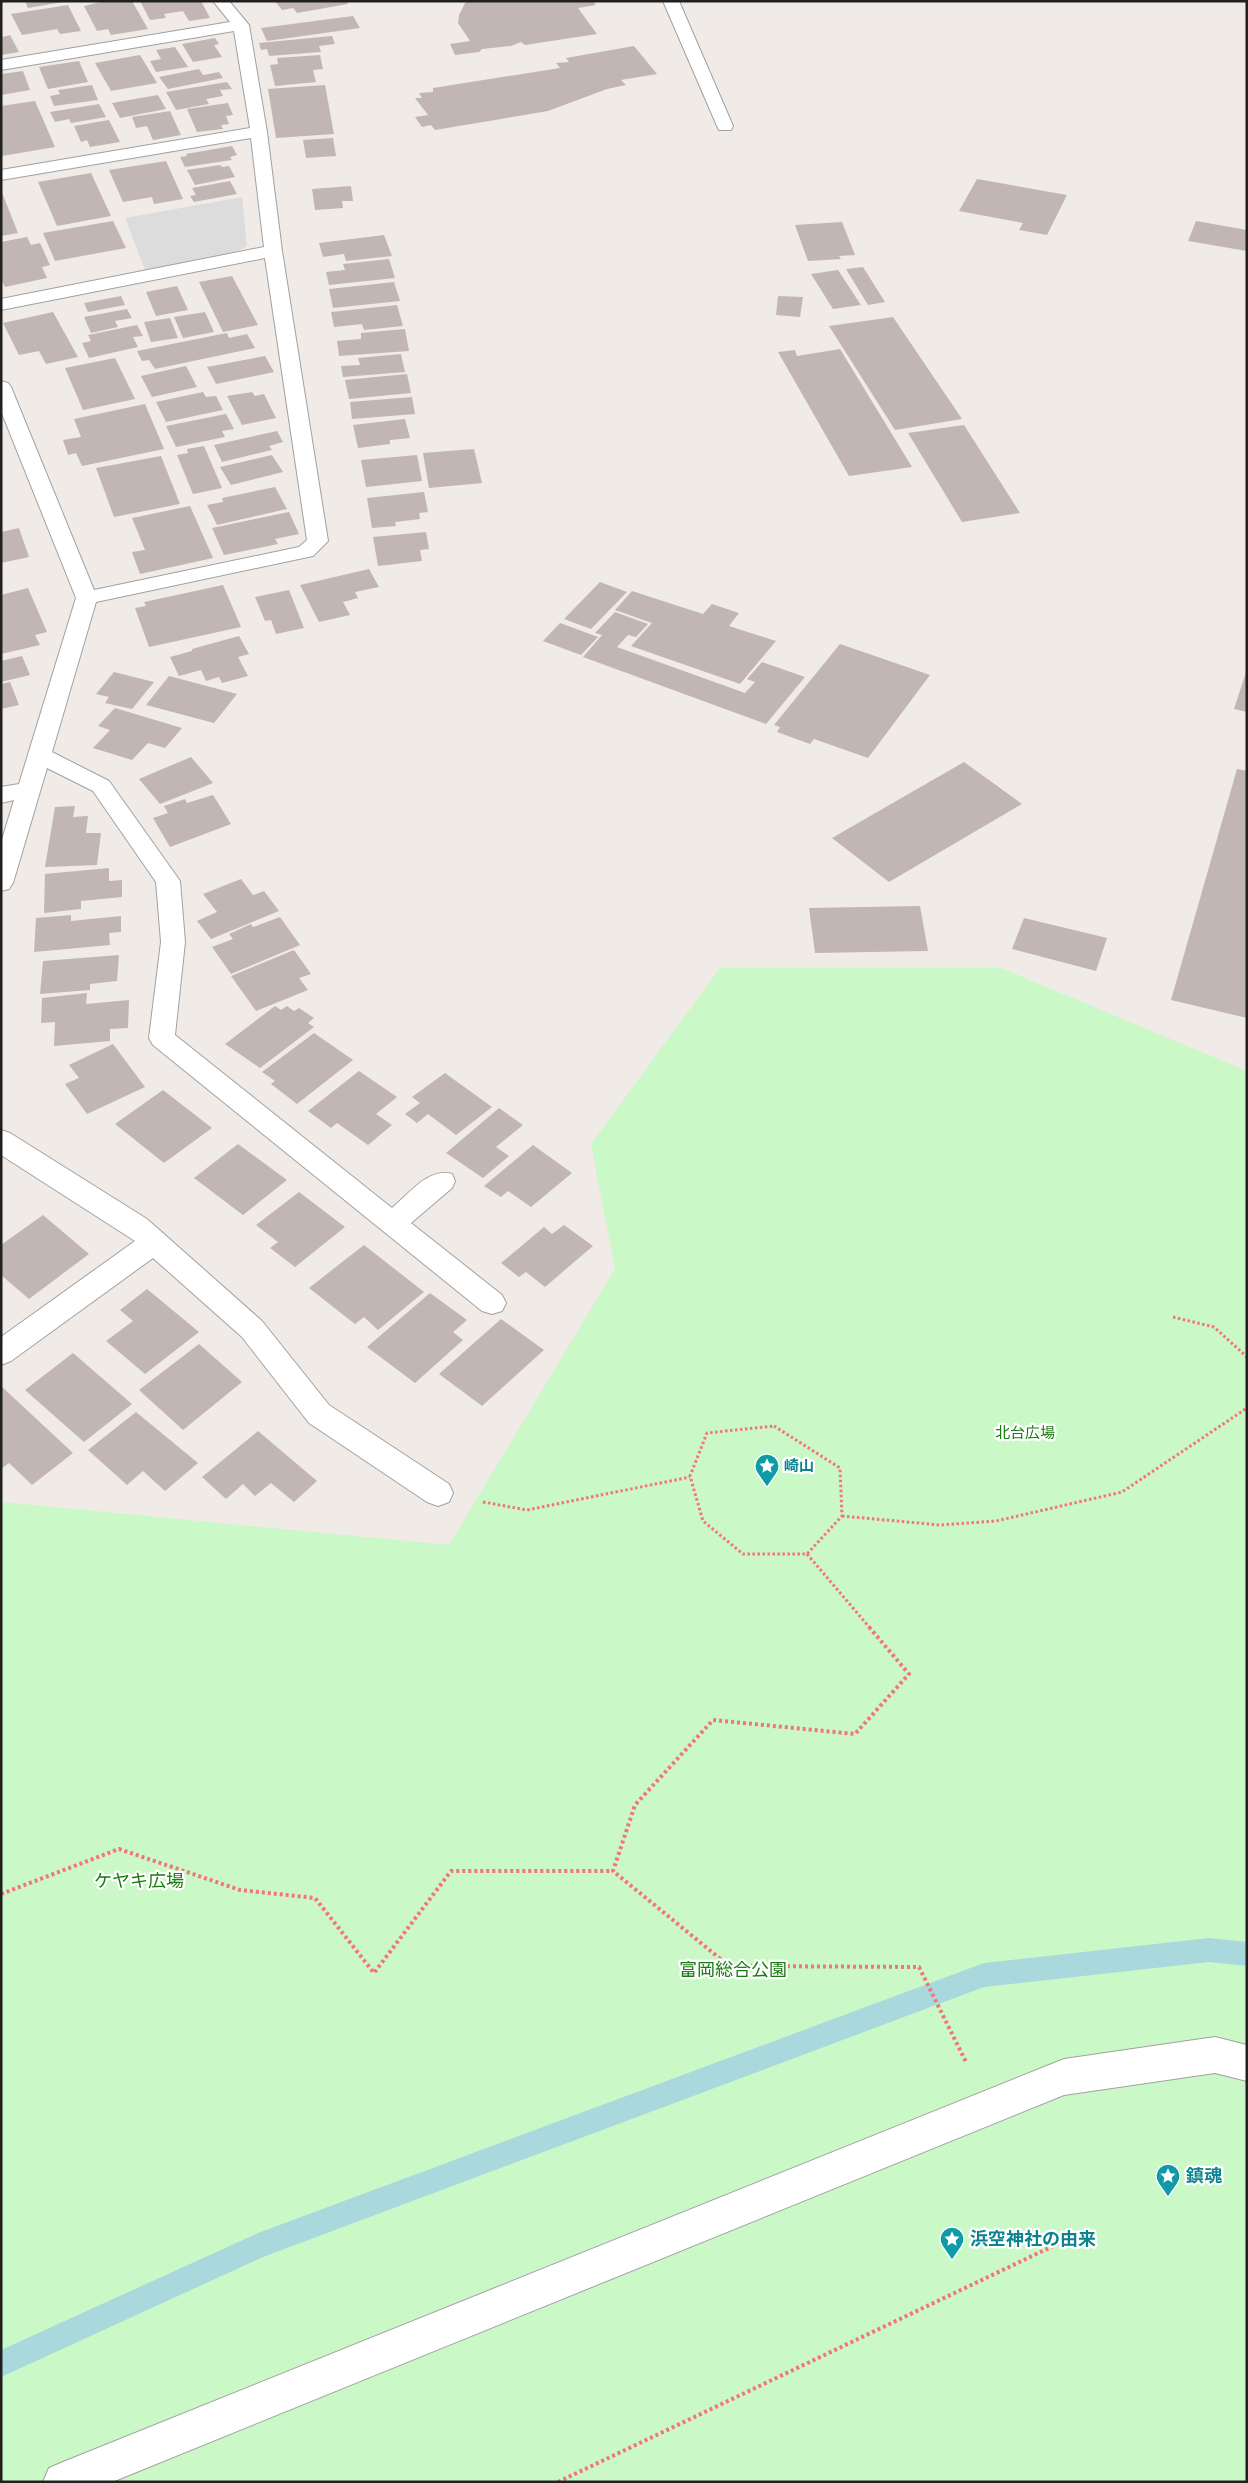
<svg xmlns="http://www.w3.org/2000/svg" width="1248" height="2483" font-family="'IBM Plex Sans','Noto Sans JP',sans-serif">
	<style>
		.park { fill: #caf8c6 }
		.parking { fill: #dcdcdc }
		.lines { fill: none; stroke-linecap: round; stroke-linejoin: round }
		.stream { fill: #a9d9dc; fill-rule: evenodd }
		.building { fill: #c1b6b3 }
		.minor-casing { stroke: #a1a1a1; stroke-width: 2 }
		.path-far1 { stroke: #f5737c; stroke-width: 3; stroke-dasharray: 2.5 2.5; stroke-linecap: butt }
		.path { stroke: #f5737c; stroke-width: 4; stroke-dasharray: 3 3; stroke-linecap: butt }
		.minor { fill: #fff; fill-rule: evenodd }
		.labels { text-anchor: middle; stroke-width: 4.5; stroke-linejoin: round; paint-order: stroke }
		.park-label { font-size: 15px; fill: #197c10; stroke: #fff }
		.culture-label { font-size: 15px; font-weight: bold; fill: #0d838f; stroke: #fff; text-anchor: start }
		.near-park-label { font-size: 18px; fill: #197c10; stroke: #fff }
		.near-culture-label { font-size: 18px; font-weight: bold; fill: #0d838f; stroke: #fff; text-anchor: start }
	</style>
	<rect width="100%" height="100%" fill="#f0ebe7"/>
	<path class="park" d="M720,968H1001L1247,1071V2482H1V1502L449,1545L615,1269L591,1144Z"/>
	<path class="parking" d="M242,197L247,246L238,251L145,270L125,218Z"/>
	<g class="lines">
		<path class="stream" d="M1209,1938L1247,1942V1966L1209,1962L984,1987L263,2257L1,2377V2350L258,2233L984,1963Z"/>
	</g>
	<g class="building">
		<path d="M25,1H63V2L28,8Z"/>
		<path d="M105,1H132L148,29L111,35L108,29L97,31L84,6Z"/>
		<path d="M140,1H201L210,18L189,21L183,11L164,14L166,18L150,20Z"/>
		<path d="M275,1H346L348,4L297,13L293,8L282,10Z"/>
		<path d="M466,1H593L596,5L578,8L597,34L525,45L521,42L511,46L482,49L479,52L455,55L450,44L470,41L458,23L459,15Z"/>
		<path d="M68,5L81,31L60,34L57,29L22,35L11,14Z"/>
		<path d="M353,16L360,28L267,41L261,28Z"/>
		<path d="M1,33L3,37L10,35L19,52L1,55Z"/>
		<path d="M332,36L335,44L319,46L321,52L269,56L267,49L261,50L259,43Z"/>
		<path d="M215,38L219,44L214,45L222,57L193,62L182,44Z"/>
		<path d="M634,46L657,74L621,80L626,85L607,89L548,111L435,130L431,125L422,127L415,117L428,115L415,98H422L419,93L433,92V88L560,68L556,63L569,62L566,58Z"/>
		<path d="M175,47L188,67L156,72L150,61L161,59L156,50Z"/>
		<path d="M140,55L157,83L111,91L95,63Z"/>
		<path d="M320,55L323,69L313,70L316,82L275,86L270,65L278,64L277,58Z"/>
		<path d="M79,61L88,82L48,89L39,67Z"/>
		<path d="M199,69L203,75L219,72L223,78L168,89L159,77Z"/>
		<path d="M23,71L30,90L1,95V74Z"/>
		<path d="M227,82L232,89L220,90L223,96L206,99L209,104L176,110L166,92Z"/>
		<path d="M92,85L98,100L54,106L50,96L60,94L58,90Z"/>
		<path d="M325,85L334,134L276,138L268,89Z"/>
		<path d="M158,95L166,109L120,118L112,103Z"/>
		<path d="M35,101L55,147L2,156L1,106Z"/>
		<path d="M228,103L233,115L226,116L229,124L221,125L223,129L197,132L187,109Z"/>
		<path d="M99,104L106,117L71,123L69,119L55,122L50,112Z"/>
		<path d="M170,111L181,135L153,140L147,126L136,128L132,117Z"/>
		<path d="M109,120L120,142L90,147L87,140L81,142L74,126Z"/>
		<path d="M333,138L336,156L306,158L303,140Z"/>
		<path d="M232,146L237,155L230,157L232,160L185,167L180,157L187,156L186,154Z"/>
		<path d="M166,161L183,199L154,204L152,197L123,202L109,170Z"/>
		<path d="M220,165L222,167L229,166L235,177L195,185L187,170Z"/>
		<path d="M91,173L111,216L57,226L38,182Z"/>
		<path d="M977,179L1067,195L1047,235L1019,230L1023,223L959,211Z"/>
		<path d="M230,181L237,194L194,202L190,196L196,195L192,188Z"/>
		<path d="M351,186L353,201H342L343,208L315,210L312,189Z"/>
		<path d="M1,191V190L18,233L1,236Z"/>
		<path d="M113,221L126,248L55,261L43,233Z"/>
		<path d="M1196,221L1247,230V251L1188,241Z"/>
		<path d="M842,222L855,255L839,256L841,259L808,261L795,225Z"/>
		<path d="M384,235L392,256L346,261L344,254L323,257L319,243Z"/>
		<path d="M27,237L31,245L40,243L50,265L42,267L47,278L5,287L1,279V242Z"/>
		<path d="M389,259L395,278L329,285L326,272L345,270L343,264Z"/>
		<path d="M863,267L885,302L868,305L846,269Z"/>
		<path d="M838,270L861,305L833,309L811,274Z"/>
		<path d="M232,276L258,325L223,332L199,282Z"/>
		<path d="M394,282L400,301L333,308L329,289Z"/>
		<path d="M177,286L188,310L156,316L146,292Z"/>
		<path d="M121,296L125,305L88,312L84,303Z"/>
		<path d="M778,296L803,297L800,317L776,315Z"/>
		<path d="M397,305L403,326L364,330L362,324L334,327L331,312Z"/>
		<path d="M127,309L132,318L115,321L118,327L91,333L84,317Z"/>
		<path d="M53,312L78,357L46,364L39,351L19,355L3,323Z"/>
		<path d="M205,312L214,332L183,338L174,317Z"/>
		<path d="M893,317L962,419L895,430L829,326Z"/>
		<path d="M170,318L178,338L151,342L144,322Z"/>
		<path d="M137,325L143,336L133,337L138,347L89,358L82,343L91,341L88,335Z"/>
		<path d="M405,329L409,351L339,356L337,341L361,339V333Z"/>
		<path d="M227,333L229,338L247,334L255,348L155,369L149,360L142,361L137,351Z"/>
		<path d="M840,349L912,467L849,476L778,352L795,350L797,356Z"/>
		<path d="M401,354L405,372L343,377L341,366L360,365L358,358Z"/>
		<path d="M265,356L274,372L216,384L207,367Z"/>
		<path d="M115,358L135,399L83,410L65,368Z"/>
		<path d="M186,366L197,387L152,397L141,376Z"/>
		<path d="M407,374L411,393L349,399L345,380Z"/>
		<path d="M203,392L206,397L216,396L223,410L166,422L156,402Z"/>
		<path d="M252,392L255,396L264,394L276,418L242,425L227,396Z"/>
		<path d="M412,397L415,414L352,419L350,402Z"/>
		<path d="M145,404L164,449L82,466L76,453L68,455L63,440L81,437L74,419Z"/>
		<path d="M226,414L234,429L222,431L225,437L176,447L166,426Z"/>
		<path d="M405,419L410,438L390,440V444L358,448L353,425Z"/>
		<path d="M964,425L1020,513L962,522L908,433Z"/>
		<path d="M277,431L283,442L269,446L272,450L222,462L214,445Z"/>
		<path d="M204,446L222,488L193,494L177,455L188,453L187,449Z"/>
		<path d="M474,449L482,483L429,488L423,453Z"/>
		<path d="M272,455L283,472L231,485L220,467Z"/>
		<path d="M417,455L422,481L366,487L361,460Z"/>
		<path d="M161,456L180,504L114,517L96,468Z"/>
		<path d="M275,487L287,509L217,525L207,505L223,502L222,498Z"/>
		<path d="M424,492L428,512L419,513L420,519L395,522L396,526L372,528L367,498Z"/>
		<path d="M190,506L213,558L140,574L132,552L145,550L132,518Z"/>
		<path d="M289,512L299,534L275,539L278,544L224,555L212,528Z"/>
		<path d="M19,528L29,557L1,563V532Z"/>
		<path d="M426,532L429,549L420,550L422,561L378,566L373,537Z"/>
		<path d="M369,569L379,587L355,592L358,598L343,602L350,615L319,622L300,585Z"/>
		<path d="M600,582L627,592L591,629L564,619Z"/>
		<path d="M223,585L241,627L149,647L135,608L146,606L144,602Z"/>
		<path d="M28,588L47,632L35,635L40,645L1,654V595Z"/>
		<path d="M289,590L304,628L276,634L271,620L265,621L255,597Z"/>
		<path d="M632,591L703,614L712,604L739,613L729,626L776,641L740,684L631,646L652,623L615,610Z"/>
		<path d="M615,612L648,624L636,637L628,635L617,647L745,693L755,682L747,679L762,662L805,677L766,724L583,657L602,635L595,633Z"/>
		<path d="M560,623L598,637L581,655L543,641Z"/>
		<path d="M239,636L249,654L238,657L248,676L222,683L219,677L206,681L201,670L179,676L170,657L192,651V649Z"/>
		<path d="M840,644L930,675L868,758L814,739L810,744L777,732L780,727L774,725Z"/>
		<path d="M22,656L30,675L1,682V661Z"/>
		<path d="M1247,669V712L1234,709Z"/>
		<path d="M114,672L154,682L132,709L105,703L109,697L96,694Z"/>
		<path d="M169,676L237,694L214,723L146,705Z"/>
		<path d="M10,682L19,705L1,709V684Z"/>
		<path d="M115,708L182,728L165,748L148,743L132,760L93,748L110,730L98,726Z"/>
		<path d="M191,757L213,783L160,804L139,779Z"/>
		<path d="M964,762L1022,804L889,882L832,838Z"/>
		<path d="M1237,769L1247,771V1018L1171,1000Z"/>
		<path d="M213,795L231,824L170,847L153,818L168,813L164,806L185,799L187,803Z"/>
		<path d="M75,806L73,817L88,816L86,833H101L97,865L45,867L55,807Z"/>
		<path d="M109,868V881L122,880V897L81,901V909L44,913L45,874Z"/>
		<path d="M241,879L253,895L264,891L279,911L211,939L197,921L217,912L203,894Z"/>
		<path d="M920,906L928,951L815,953L809,908Z"/>
		<path d="M71,915V921L121,916V932L109,933L110,945L34,952L36,918Z"/>
		<path d="M280,917L300,945L231,974L212,947L233,939L229,934L251,924L253,927Z"/>
		<path d="M1024,918L1107,938L1096,971L1012,949Z"/>
		<path d="M294,950L311,974L299,978L308,990L256,1011L231,976Z"/>
		<path d="M119,955L117,981L90,984V990L40,994L43,961Z"/>
		<path d="M87,993L86,1004L129,1000L128,1028L110,1029V1041L54,1046L55,1022L41,1023L42,998Z"/>
		<path d="M275,1006L281,1010L287,1006L294,1011L299,1008L314,1018L308,1023L314,1027L260,1068L225,1044Z"/>
		<path d="M314,1033L353,1060L297,1104L271,1084L275,1081L262,1072Z"/>
		<path d="M113,1044L145,1087L87,1114L65,1084L79,1078L69,1065Z"/>
		<path d="M359,1071L397,1097L376,1114L392,1125L368,1145L337,1123L331,1128L308,1111Z"/>
		<path d="M445,1073L492,1107L456,1135L428,1114L417,1123L405,1114L420,1103L412,1097Z"/>
		<path d="M163,1090L212,1128L164,1163L115,1124Z"/>
		<path d="M499,1108L523,1125L496,1147L509,1156L483,1178L446,1153Z"/>
		<path d="M238,1144L287,1180L243,1215L194,1178Z"/>
		<path d="M533,1145L572,1173L531,1207L508,1191L501,1197L484,1186Z"/>
		<path d="M299,1192L345,1227L295,1267L270,1248L278,1242L256,1225Z"/>
		<path d="M43,1215L89,1254L29,1299L1,1275V1245Z"/>
		<path d="M564,1225L593,1246L545,1287L526,1272L519,1277L501,1263L544,1227L552,1234Z"/>
		<path d="M364,1245L424,1292L378,1330L364,1317L355,1324L309,1288Z"/>
		<path d="M147,1289L199,1332L145,1374L106,1341L133,1321L120,1310Z"/>
		<path d="M430,1293L467,1320L453,1332L463,1340L415,1383L367,1347Z"/>
		<path d="M501,1319L544,1350L482,1406L439,1374Z"/>
		<path d="M199,1344L242,1382L183,1430L139,1390Z"/>
		<path d="M73,1353L132,1404L84,1442L25,1390Z"/>
		<path d="M1,1386L73,1453L32,1485L9,1463L1,1469Z"/>
		<path d="M136,1412L198,1463L165,1491L143,1471L127,1485L88,1450Z"/>
		<path d="M258,1431L317,1481L294,1502L271,1483L255,1496L243,1484L226,1499L202,1477Z"/>
	</g>
	<g class="lines">
		<defs>
			<g id="minor">
				<path d="M213,1H229L249,25L267,132L282,251L328,541L313,556L96,602L52,752L109,781L180,881L185,942L175,1035L392,1208C409,1194 429,1167 452,1174L455,1181L452,1188L411,1223L502,1295L506,1303L502,1311L492,1314L482,1311L153,1045L149,1038L161,942L156,882L93,791L47,768L13,883L9,889L1,891V843L14,800L1,803V787L19,784L76,598L1,411V381L8,383L11,387L94,590L299,547L307,540L265,258L1,310V299L264,247L251,138L1,180V170L250,128L234,31L1,70V60L230,22Z"/>
				<path d="M663,1H679L733,126L731,130H719L717,126Z"/>
				<path d="M1,1130L10,1133L147,1219L262,1321L329,1405L449,1484L453,1493L449,1502L438,1506L427,1502L309,1423L242,1337L153,1258L11,1361L1,1365V1337L135,1241L1,1155Z"/>
				<path d="M1215,2037L1247,2045V2081L1215,2073L1064,2095L112,2482H43L49,2468L63,2462L1064,2059Z"/>
			</g>
		</defs>
		<use href="#minor" class="minor-casing"/>
		<g class="path-far1">
			<path d="M1173,1317L1214,1327L1247,1357"/>
			<path d="M774,1426L840,1468L842,1516L807,1554H743L703,1521L690,1476L707,1433Z"/>
			<path d="M483,1502L527,1510L690,1477"/>
			<path d="M842,1516L940,1525L996,1521L1122,1492L1247,1408"/>
			<path d="M807,1554L870,1628"/>
		</g>
		<g class="path">
			<path d="M869,1627L909,1674L855,1734L713,1720L635,1805L613,1871L729,1966L919,1967L966,2062"/>
			<path d="M1,1894L119,1849L240,1890L315,1898L374,1973L451,1871H613"/>
			<path d="M558,2482L1072,2237"/>
		</g>
		<use href="#minor" class="minor"/>
	</g>
	<defs>
		<symbol id="sight-pin" viewBox="-11 -11 22 30"><path d="M0 17L-7.5 6A9.5 9.5 0 1 1 7.5 6Z" fill="#0f9aa8" stroke="#fff"/><path d="M0-6L1.8-2.2L6-1.7L2.9 1.2L3.7 5.4L0 3.3L-3.7 5.4L-2.9 1.2L-6-1.7L-1.8-2.2Z" fill="#fff"/></symbol>
	</defs>
	<g fill-rule="evenodd">
		<use href="#sight-pin" x="753" y="1452" width="28" height="38"/>
		<use href="#sight-pin" x="1154" y="2162" width="28" height="38"/>
		<use href="#sight-pin" x="938" y="2225" width="28" height="38"/>
	</g>
	<g class="labels">
		<g class="park-label">
			<text x="1025" y="1438">北台広場</text>
		</g>
		<g class="culture-label">
			<text x="784" y="1471">崎山</text>
		</g>
		<g class="near-park-label">
			<text x="139" y="1887">ケヤキ広場</text>
			<text x="733" y="1976">富岡総合公園</text>
		</g>
		<g class="near-culture-label">
			<text x="1186" y="2182">鎮魂</text>
			<text x="970" y="2245">浜空神社の由来</text>
		</g>
	</g>
	<rect width="1248" height="2483" fill="none" stroke="#202020" stroke-width="5"/>
</svg>
